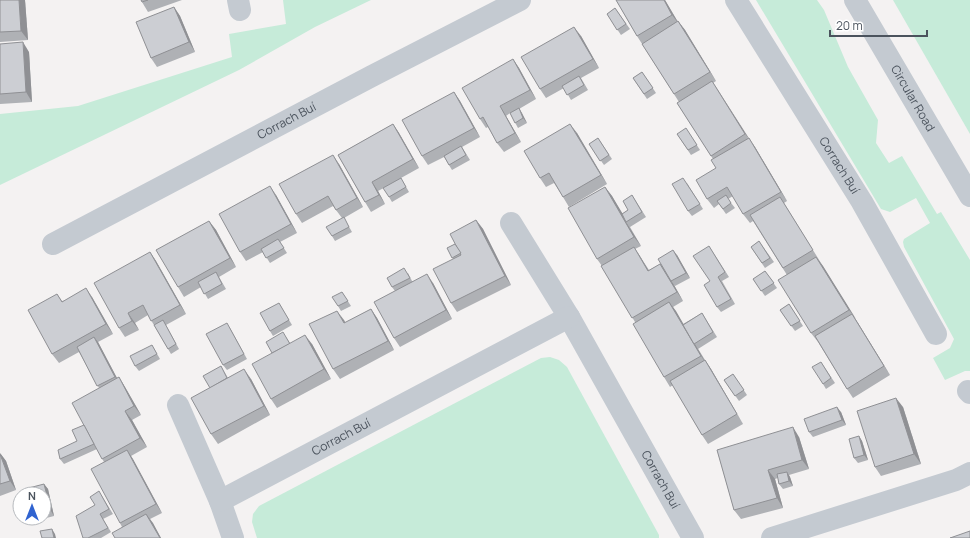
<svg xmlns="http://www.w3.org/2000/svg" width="970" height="538" font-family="Manrope,sans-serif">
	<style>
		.green { fill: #c6ebd9 }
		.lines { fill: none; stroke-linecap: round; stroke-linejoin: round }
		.minor { stroke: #c4cad1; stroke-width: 22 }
		.wall { fill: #afb1b5 }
		.shaded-wall { fill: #8f9094 }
		.building { fill: #ccced3; stroke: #8f9094 }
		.labels { text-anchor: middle; stroke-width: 4; stroke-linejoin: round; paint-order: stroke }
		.street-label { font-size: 12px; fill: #4b535d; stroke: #fff }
	</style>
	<rect width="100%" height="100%" fill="#f4f2f2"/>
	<g class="green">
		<path d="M283,0H371L315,27L239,70L0,185V114L78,106L232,57L229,34L286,24Z"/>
		<path d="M756,0H817L824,10L848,67L878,120L876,143L889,163L902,156L937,214L941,212L970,260V371H965L945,380L933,358L950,348L954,339L904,247L903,242L904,239L930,223L916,198L890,212L881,209Z"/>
		<path d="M893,0H970V134Z"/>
		<path d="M550,357L559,360L567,367L659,535V538H257L252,522L253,514L259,506L541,358Z"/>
	</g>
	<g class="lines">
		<g class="minor">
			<path d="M238,0L240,10"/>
			<path id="s1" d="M736,0L862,202L936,334"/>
			<path id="s2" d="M855,0L970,196"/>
			<path id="s3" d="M511,223L569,317L693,538"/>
			<path id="s4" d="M53,244L372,76L520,0"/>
			<path d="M968,391L970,393"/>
			<path d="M178,405L220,501L233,538"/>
			<path id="s5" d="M220,501L569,317"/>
			<path d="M772,538L956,480L970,473"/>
		</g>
	</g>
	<g class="wall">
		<path d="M0,0H25L28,40L0,42Z"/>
		<path d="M141,0H182L148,12L142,2Z"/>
		<path d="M616,0H665L678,22V21L685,30L716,81L713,83L748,138L755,147L787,201L784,203L890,375L853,398L847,389L818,342L811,333L787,275L753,221L750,223L743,214L733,196L728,199L735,208L726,214L719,204L714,208L707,199L716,168L713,159L677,103L679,102L637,36Z"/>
		<path d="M174,7L180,16L195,52L157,67L151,58Z"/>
		<path d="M615,8L630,29L621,35L607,14Z"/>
		<path d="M581,36L599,68L581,78L588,90L571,100L564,88L546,98L540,89Z"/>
		<path d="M0,44L29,52L32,102L0,104Z"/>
		<path d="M513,59L519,68L536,99L519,109L527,123L518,128L510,113L506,116L521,142L504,152L497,143L488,127L486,128L480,119Z"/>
		<path d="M642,72L656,93L647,99L633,78Z"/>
		<path d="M454,92L460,101L480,137L462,147L470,160L452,170L444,157L428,165L422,156Z"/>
		<path d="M393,124L399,133L419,168L401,178L409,192L392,202L389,197L393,183L378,191L385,204L371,212L365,202L338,155Z"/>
		<path d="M577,133L607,184L569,207L563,197L554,183L546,187L540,178Z"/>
		<path d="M689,133L700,150L691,155L677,134Z"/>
		<path d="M598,138L612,159L604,165L589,144Z"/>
		<path d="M339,164L363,207L344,218L352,232L335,241L332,236L342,218L333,206L302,223L296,214Z"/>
		<path d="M687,183L703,209L692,216L688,211Z"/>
		<path d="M605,187L612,196L622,214L628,210L632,195L646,217L630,227L641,246L635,249L649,270L677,255L690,278L675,286L674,285L683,301L673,307L683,324L702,313L717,337L698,349L697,347L705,360L711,369L743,424L708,444L702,435L673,385L670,387L664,377L635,322L602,266L597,259Z"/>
		<path d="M276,195L297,233L280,242L287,253L270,263L263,252L246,261L240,252Z"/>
		<path d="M476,220L483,229L511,285L457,312L451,303L453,259L447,248L455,244Z"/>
		<path d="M209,221L216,230L236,267L219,277L226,289L208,299L201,287L184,297L178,287Z"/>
		<path d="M759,241L774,262L765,268L751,247Z"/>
		<path d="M709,246L729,277L722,281L735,304L721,312L717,307L710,281Z"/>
		<path d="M150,252L156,261L186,314L166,325L179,349L171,354L148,315L135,323L139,330L125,337L119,328Z"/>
		<path d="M765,271L777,288L765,296L753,279Z"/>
		<path d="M408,273L412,281L433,283L452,319L400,347L394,338L395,291L392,287Z"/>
		<path d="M342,292L351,306L341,311L338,306Z"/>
		<path d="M57,294L62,301L92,297L113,334L98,342L117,378L119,377L125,387L141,415L132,420L147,447L131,456L162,513L150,519L161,538H115L122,527L120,523L104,462L97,449L64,464L60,459L77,441L99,388L79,352L59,363L52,354Z"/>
		<path d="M279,303L292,325L273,336L270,331Z"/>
		<path d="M789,304L803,326L795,331L780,310Z"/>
		<path d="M371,309L377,318L394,350L340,379L333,369L344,320L345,323Z"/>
		<path d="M230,328L247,359L227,370L223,365Z"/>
		<path d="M286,337L290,343L312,344L331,379L277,408L271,399L272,353Z"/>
		<path d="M152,345L160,359L139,371L135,366Z"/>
		<path d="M821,362L835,383L826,389L823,384Z"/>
		<path d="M221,366L228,378L251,379L270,415L218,444L211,434L210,388Z"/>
		<path d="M733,374L747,395L739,401L724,380Z"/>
		<path d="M903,407L921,464L881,476L875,467Z"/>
		<path d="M841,412L846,425L813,437L809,432Z"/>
		<path d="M859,436L862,441L868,460L858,463L854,458Z"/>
		<path d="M799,437L809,469L789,475L790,477L793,486L783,489L779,484L778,478L775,479L783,508L741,519L734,510L717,450Z"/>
		<path d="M0,453L6,461L16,490L0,496Z"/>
		<path d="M44,484L48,489L54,516L35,521L33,518H44Z"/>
		<path d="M102,496L113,514L103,519L111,532L101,538H83Z"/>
	</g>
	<g class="shaded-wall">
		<path d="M19,0H25L28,40L21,31Z"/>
		<path d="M664,0H665L679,24L672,15Z"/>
		<path d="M174,7L180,16L195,52L189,42Z"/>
		<path d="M678,21L685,30L716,81L710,72Z"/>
		<path d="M574,27L581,36L599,68L593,59Z"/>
		<path d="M23,42L29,52L32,102L26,92Z"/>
		<path d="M513,59L519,68L536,99L530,90Z"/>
		<path d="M712,81L718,90L752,143L745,134Z"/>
		<path d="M454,92L460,101L480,137L474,128Z"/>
		<path d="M500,106L506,116L521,142L515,133Z"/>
		<path d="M519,108L522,113L527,123L523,118Z"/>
		<path d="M393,124L399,133L419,168L413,159Z"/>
		<path d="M570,124L577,133L607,184L601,175Z"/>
		<path d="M749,138L755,147L787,201L781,192Z"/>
		<path d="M333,155L339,164L363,207L357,198Z"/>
		<path d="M372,182L378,191L385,204L379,195Z"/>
		<path d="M270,186L276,195L297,233L291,224Z"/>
		<path d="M605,187L612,196L627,221L626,222L641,246L634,237Z"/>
		<path d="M476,220L483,229L511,285L505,276Z"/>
		<path d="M209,221L216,230L236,267L230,258Z"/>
		<path d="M634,247L640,256L654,280L648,271Z"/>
		<path d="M673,250L677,255L690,278L686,273Z"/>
		<path d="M150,252L156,261L186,314L180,305Z"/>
		<path d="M816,257L823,266L856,319L849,310Z"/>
		<path d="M660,264L674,285L683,301L677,292Z"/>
		<path d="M427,274L433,283L452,319L446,310Z"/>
		<path d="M86,288L92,297L113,334L106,324Z"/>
		<path d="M669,302L676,311L707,365L701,356Z"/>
		<path d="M371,309L377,318L394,350L388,341Z"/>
		<path d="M337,311L344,320L350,332L344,323Z"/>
		<path d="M128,313L135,323L139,330L132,321Z"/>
		<path d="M852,314L858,323L890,375L884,366Z"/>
		<path d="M305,335L312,344L331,379L324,369Z"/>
		<path d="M94,337L98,342L119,382L115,377Z"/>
		<path d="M705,360L711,369L743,424L737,414Z"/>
		<path d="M244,369L251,379L270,415L264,406Z"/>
		<path d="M119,377L125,387L141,415L134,406Z"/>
		<path d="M896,398L903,407L921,464L914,454Z"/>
		<path d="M837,407L841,412L846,425L842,420Z"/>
		<path d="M125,411L132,420L147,447L140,438Z"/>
		<path d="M793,427L799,437L809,469L802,460Z"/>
		<path d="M859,436L862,441L868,460L864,455Z"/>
		<path d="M127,450L133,459L162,513L156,504Z"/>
		<path d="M0,453L6,461L16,490L10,481Z"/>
		<path d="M768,470L775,479L783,508L777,498Z"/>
		<path d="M787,472L790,477L793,486L789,481Z"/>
		<path d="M44,484L48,489L54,516L51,511Z"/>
		<path d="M146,514L153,523L161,538H160Z"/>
		<path d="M52,529L55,534L56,538H54Z"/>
	</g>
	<g class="building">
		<path d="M0,0H19L21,31L0,32Z"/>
		<path d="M141,0H148L142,2Z"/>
		<path d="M616,0H664L672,15L637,36Z"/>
		<path d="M174,7L189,42L151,58L136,22Z"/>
		<path d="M615,8L626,24L617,30L607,14Z"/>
		<path d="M678,21L710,72L674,94L642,44Z"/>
		<path d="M574,27L593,59L540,89L521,57Z"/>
		<path d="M23,42L26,92L0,94V44Z"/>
		<path d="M513,59L530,90L500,106L515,133L497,143L483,117L480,119L462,88Z"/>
		<path d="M642,72L653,88L644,94L633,78Z"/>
		<path d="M579,76L584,85L567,95L562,86Z"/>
		<path d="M712,81L745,134L711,156L677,103Z"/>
		<path d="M454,92L474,128L422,156L402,120Z"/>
		<path d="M519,108L523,118L515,123L510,113Z"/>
		<path d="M393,124L413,159L372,182L379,195L365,202L338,155Z"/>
		<path d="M570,124L601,175L563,197L549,173L540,178L524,151Z"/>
		<path d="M686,128L697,145L688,150L677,134Z"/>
		<path d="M598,138L609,155L600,161L589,144Z"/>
		<path d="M749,138L781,192L743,214L727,187L707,199L696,180L716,168L711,160Z"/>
		<path d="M461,146L466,155L449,165L444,156Z"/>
		<path d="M333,155L357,198L336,210L328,196L296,214L279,184Z"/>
		<path d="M401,178L406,187L389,197L383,188Z"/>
		<path d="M683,178L700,204L688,211L672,184Z"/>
		<path d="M270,186L291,224L240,252L219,214Z"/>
		<path d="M605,187L634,237L597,259L568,208Z"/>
		<path d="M632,195L642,212L626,222L622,214L628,210L623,201Z"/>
		<path d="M726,195L731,203L723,209L717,201Z"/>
		<path d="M780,197L813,250L783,268L750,215Z"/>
		<path d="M344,217L349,227L332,236L326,227Z"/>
		<path d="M476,220L505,276L451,303L433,269L461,255L450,234Z"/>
		<path d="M209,221L230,258L178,287L156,250Z"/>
		<path d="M278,239L284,248L266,258L261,249Z"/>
		<path d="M759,241L770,258L762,263L751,247Z"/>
		<path d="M455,244L461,253L452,258L447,248Z"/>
		<path d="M709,246L725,272L718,277L731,299L717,307L704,285L710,281L693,256Z"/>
		<path d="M634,247L648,271L660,264L677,292L632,318L601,266Z"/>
		<path d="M673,250L686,273L671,281L658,259Z"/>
		<path d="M150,252L180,305L151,321L143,305L128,313L132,321L119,328L94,283Z"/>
		<path d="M816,257L849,310L811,333L778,280Z"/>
		<path d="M404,268L410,278L392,287L387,278Z"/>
		<path d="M765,271L774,283L761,291L753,279Z"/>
		<path d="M216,272L222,284L204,294L198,282Z"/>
		<path d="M427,274L446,310L394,338L374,302Z"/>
		<path d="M86,288L106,324L52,354L28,310L57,294L62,302Z"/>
		<path d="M342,292L348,301L338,306L332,297Z"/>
		<path d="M669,302L701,356L664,377L633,324Z"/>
		<path d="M279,303L289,320L270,331L260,313Z"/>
		<path d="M789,304L800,321L791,326L780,310Z"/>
		<path d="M371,309L388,341L333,369L309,324L337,311L344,323Z"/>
		<path d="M702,313L713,332L694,344L683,325Z"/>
		<path d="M852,314L884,366L847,389L815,336Z"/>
		<path d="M163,320L176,344L168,349L154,325Z"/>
		<path d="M227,323L244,354L223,365L206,334Z"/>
		<path d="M283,332L290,344L272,353L266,342Z"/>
		<path d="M305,335L324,369L271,399L252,364Z"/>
		<path d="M94,337L115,377L97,386L77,347Z"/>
		<path d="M152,345L157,354L135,366L130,356Z"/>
		<path d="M705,360L737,414L702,435L670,381Z"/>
		<path d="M821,362L831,378L823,384L812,367Z"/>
		<path d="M221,366L227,378L210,388L203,376Z"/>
		<path d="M244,369L264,406L211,434L191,398Z"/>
		<path d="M733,374L744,390L735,396L724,380Z"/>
		<path d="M119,377L134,406L125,411L140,438L102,459L72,403Z"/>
		<path d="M896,398L914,454L875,467L857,411Z"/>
		<path d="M837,407L842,420L809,432L804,419Z"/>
		<path d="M84,425L94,444L60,459L58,450L77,441L72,430Z"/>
		<path d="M793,427L802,460L768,470L777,498L734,510L717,450Z"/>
		<path d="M859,436L864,455L854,458L849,439Z"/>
		<path d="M127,450L156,504L120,523L91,469Z"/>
		<path d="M0,454L10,481L0,484Z"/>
		<path d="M787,472L789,481L779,484L777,474Z"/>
		<path d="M44,484L51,511L44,513V494H26L25,489Z"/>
		<path d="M99,491L109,509L100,514L108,528L88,538H83L76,516L95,505L90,497Z"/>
		<path d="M146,514L160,538H115L112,533Z"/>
		<path d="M52,529L54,538H42L40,531Z"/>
		<path d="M970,531V538H950Z"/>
	</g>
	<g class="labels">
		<g class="street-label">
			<text dy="4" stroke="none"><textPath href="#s2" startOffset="114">Circular Road</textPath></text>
			<text dy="4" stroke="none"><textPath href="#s4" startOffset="264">Corrach Buí</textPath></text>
			<text dy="4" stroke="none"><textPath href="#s1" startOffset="195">Corrach Buí</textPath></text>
			<text dy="4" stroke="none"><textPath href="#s5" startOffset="137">Corrach Buí</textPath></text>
			<text dy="4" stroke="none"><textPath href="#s3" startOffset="297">Corrach Buí</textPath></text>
		</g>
	</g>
	<g transform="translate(32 506)"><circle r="19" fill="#ffffff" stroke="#b7babe"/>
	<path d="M0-3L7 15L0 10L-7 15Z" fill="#3063d0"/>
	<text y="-6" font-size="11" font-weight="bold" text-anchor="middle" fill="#4b535d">N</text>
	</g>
	<path d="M830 30v6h97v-6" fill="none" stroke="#4b535d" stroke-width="2"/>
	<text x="836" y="30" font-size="12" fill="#4b535d" stroke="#ffffff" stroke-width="3" paint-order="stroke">20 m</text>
</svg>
